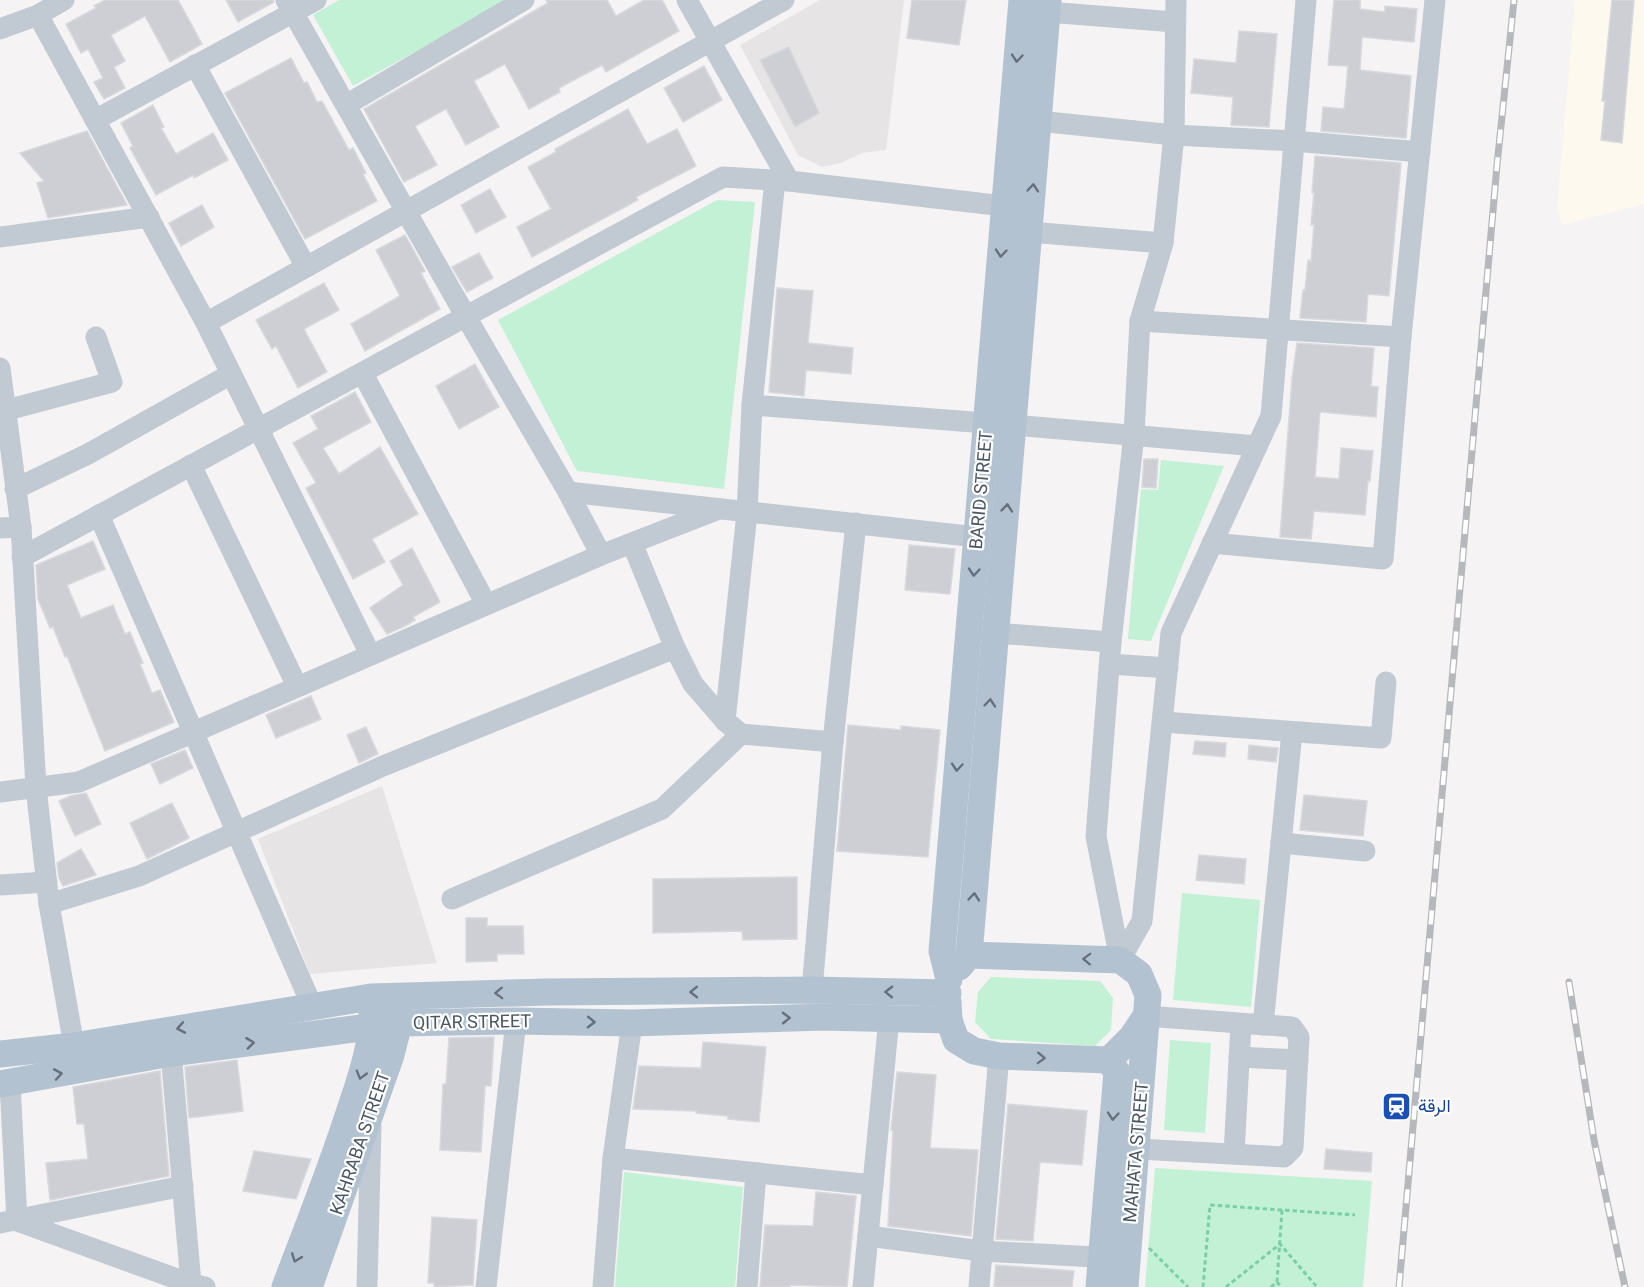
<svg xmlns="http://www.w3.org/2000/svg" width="1644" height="1287" font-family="Roboto,Vazirmatn,sans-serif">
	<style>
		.commercial { fill: #fdf9ef }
		.education { fill: #e6e4e5 }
		.green { fill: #c3f1d5 }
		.building { fill: #cdcfd5; stroke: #d7d9de; stroke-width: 1.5 }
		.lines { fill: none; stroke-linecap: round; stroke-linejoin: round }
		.path { stroke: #7ad0a6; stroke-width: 3; stroke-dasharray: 4.5 3; stroke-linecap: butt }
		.minor { stroke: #c1cad2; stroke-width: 21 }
		.major { stroke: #b3c2d1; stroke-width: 27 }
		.rail-casing { stroke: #b5b8bd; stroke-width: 7 }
		.rail { stroke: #fff; stroke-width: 4.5; stroke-dasharray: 14; stroke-linecap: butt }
		.oneway { stroke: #64717d }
		.labels { text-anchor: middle; stroke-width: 4.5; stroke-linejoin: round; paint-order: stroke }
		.street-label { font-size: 18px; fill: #4a5661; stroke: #fff }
		.transit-label { font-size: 18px; fill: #164399; stroke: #fff; text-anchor: start }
	</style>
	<rect width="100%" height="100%" fill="#f5f3f3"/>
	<path class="commercial" d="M1575,0H1644V204L1562,225L1557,208Z"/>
	<g class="education">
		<path d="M820,0H904L886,150L862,153L841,163L822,167L798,155L740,45Z"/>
		<path d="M382,786L437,963L310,974L258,839Z"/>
	</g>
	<g class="green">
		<path d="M339,0H509L353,86L313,15Z"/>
		<path d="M717,200L755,202L724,489L577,471L498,320Z"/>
		<path d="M1161,460L1224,466L1151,641L1128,639L1141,489L1158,490Z"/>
		<path d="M1182,893L1260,900L1251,1007L1173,1000Z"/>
		<path d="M991,977L1100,981L1113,998L1111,1030L1095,1046L991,1039L975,1022L978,992Z"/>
		<path d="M1170,1040L1211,1043L1205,1133L1164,1130Z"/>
		<path d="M1155,1168L1372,1181L1363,1287H1145Z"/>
		<path d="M624,1172L743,1187L735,1287H615Z"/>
	</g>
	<g class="building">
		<path d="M105,0H178L202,44L170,62L145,16L111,35L125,61L114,67L125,88L104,99L94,82L103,78L88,49L81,53L66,24L96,8L94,6Z"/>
		<path d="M226,0H273L274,2L238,22Z"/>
		<path d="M546,0H607L616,16L644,0H662L679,31L606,72L602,65L559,88L560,92L529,109L505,64L474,81L499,127L466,145L446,109L415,126L437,165L404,182L364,109L548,3Z"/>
		<path d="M912,0H966L959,45L907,38Z"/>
		<path d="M1334,0H1360V9L1385,12V6L1417,9L1414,42L1362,37L1360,70L1411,76L1406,138L1321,131L1323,107L1344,109L1348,66L1328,65Z"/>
		<path d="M1612,0H1634L1622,143L1601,140L1605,101H1602Z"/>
		<path d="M1239,31L1277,34L1269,127L1231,125L1233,97L1191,93L1194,59L1236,63Z"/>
		<path d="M789,47L819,113L795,127L760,60Z"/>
		<path d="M291,58L304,83L307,82L317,102L322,101L349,150L353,148L366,173L363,174L377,201L305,239L225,93Z"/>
		<path d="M704,66L722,100L683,122L664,88Z"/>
		<path d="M153,105L164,127L161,128L176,154L213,133L228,160L194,178L193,175L156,195L130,148L133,146L121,123Z"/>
		<path d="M628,109L647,144L677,129L696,166L636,197L638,200L532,257L517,227L551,209L528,167L556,152L555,149Z"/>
		<path d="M87,131L127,205L48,218L37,183L44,181L20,153Z"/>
		<path d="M1315,156L1401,163L1389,296L1368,294L1366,322L1300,318L1303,290H1305L1308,260L1311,261L1314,225H1311L1314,193H1312Z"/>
		<path d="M490,189L506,217L476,233L461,205Z"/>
		<path d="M202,205L214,227L181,246L169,223Z"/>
		<path d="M405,235L425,271L421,273L440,309L365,351L351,324L400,296L376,250Z"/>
		<path d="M479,253L493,278L467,292L452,267Z"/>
		<path d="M324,283L339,310L304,329L327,372L298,388L276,346L272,349L256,320Z"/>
		<path d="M777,288L813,291L808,343L853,348L851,374L806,370L804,396L769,392Z"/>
		<path d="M1297,343L1374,348L1371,386L1378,387L1376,417L1320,412L1315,477L1339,479L1341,448L1373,451L1370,481H1368L1365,515L1314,511L1311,539L1280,537L1292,379Z"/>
		<path d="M475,364L499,407L459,429L436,386Z"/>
		<path d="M355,392L371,422L323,448L339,474L380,447L418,514L372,539L385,562L353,579L306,488L316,483L293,443L318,429L311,416Z"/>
		<path d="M1144,459H1158L1156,488L1142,487Z"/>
		<path d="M93,541L105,569L67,585L81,618L113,605L125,634L130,632L143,663L140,664L152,693L160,690L174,722L105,751L67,656L65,657L53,627L50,628L38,599L36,565Z"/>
		<path d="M909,545L955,549L950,594L905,590Z"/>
		<path d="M412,548L440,602L413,617L415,620L407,625L387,634L370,608L403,585L390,561Z"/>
		<path d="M311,696L321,719L276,738L266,715Z"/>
		<path d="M848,725L901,730V726L940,730L928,857L837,851Z"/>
		<path d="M366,727L378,754L359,763L347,735Z"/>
		<path d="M1195,741L1226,743L1225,757L1193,754Z"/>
		<path d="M1249,745L1278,748L1276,762L1248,759Z"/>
		<path d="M185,750L193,768L160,784L151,764Z"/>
		<path d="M86,793L101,824L75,836L59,801L70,796Z"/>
		<path d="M1304,795L1367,801L1363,836L1300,830Z"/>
		<path d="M172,803L189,838L147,859L130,823Z"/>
		<path d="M81,849L96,875L63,886L59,878L57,863Z"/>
		<path d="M1199,855L1246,859L1244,884L1196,880Z"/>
		<path d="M797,877V939L743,940L742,931L653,933V879Z"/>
		<path d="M466,918H487V926H523L524,954H497V961L466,962Z"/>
		<path d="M494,1037L491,1086H485L481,1152L440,1150L443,1084H446L449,1038Z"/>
		<path d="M703,1042L766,1047L759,1122L728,1119V1116L696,1113L697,1111L633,1109L639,1066L701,1068Z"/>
		<path d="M237,1060L243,1111L189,1118L185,1067Z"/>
		<path d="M160,1071L169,1176L50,1200L46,1163L88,1159L84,1124H77L73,1087Z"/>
		<path d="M897,1072L936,1075L930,1148L978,1150L971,1236L888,1226L893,1131L891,1130Z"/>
		<path d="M1008,1104L1087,1111L1082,1165L1040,1162L1033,1241L996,1239Z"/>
		<path d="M1326,1149L1372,1153L1371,1172L1324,1169Z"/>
		<path d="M254,1151L311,1159L296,1199L243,1191Z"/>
		<path d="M816,1192L856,1196L847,1287L790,1285V1287H760L765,1225L813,1226Z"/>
		<path d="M432,1217L477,1220L473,1285L434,1287V1283H428Z"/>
		<path d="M996,1265L1074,1271L1072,1287H994Z"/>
	</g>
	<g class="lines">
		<g class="path">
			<path d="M1149,1248L1188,1287"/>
			<path d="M1277,1282L1282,1210"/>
			<path d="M1203,1287L1210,1205L1355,1215"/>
			<path d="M1226,1287L1280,1244L1317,1287"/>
			<path d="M1271,1287L1277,1282L1281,1287"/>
		</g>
		<g class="minor">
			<path d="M286,0L465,315L568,492L601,555"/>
			<path d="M687,0L789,181L1004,206"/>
			<path d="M1047,12L1175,22"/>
			<path d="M38,15L206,323L370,654"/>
			<path d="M0,29L38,15L64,0"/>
			<path d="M195,65L306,267"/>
			<path d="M346,105L524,0"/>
			<path d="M95,120L316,0"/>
			<path d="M1038,121L1174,135L1294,141L1420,152"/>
			<path d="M1029,232L1163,243"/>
			<path d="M0,237L149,217"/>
			<path d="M1140,321L1401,337"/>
			<path d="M206,323L784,0"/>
			<path d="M0,368L21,527L36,787L49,904L74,1046"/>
			<path d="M363,374L486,604"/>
			<path d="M752,405L986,423"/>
			<path d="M0,410H7L112,382L96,337"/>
			<path d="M1014,425L1257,446"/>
			<path d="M191,465L297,686"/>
			<path d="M15,489L88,454L231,374"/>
			<path d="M568,492L977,537"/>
			<path d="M99,515L312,1006"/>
			<path d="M0,528L21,527"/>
			<path d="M632,543L675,648L693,684L725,721L741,734L833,742"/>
			<path d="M1212,543L1383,559L1401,337L1435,0"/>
			<path d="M22,557L723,177L789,181"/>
			<path d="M996,633L1111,642"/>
			<path d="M1110,664L1168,668"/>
			<path d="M725,721L747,513L752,405L775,180"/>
			<path d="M1163,722L1381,738L1386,682"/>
			<path d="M0,792L79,782L601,555L719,509"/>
			<path d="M1281,843L1365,851"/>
			<path d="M0,885L47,882"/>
			<path d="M452,899L662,809L741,734"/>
			<path d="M49,904L139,876L383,766L675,648"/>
			<path d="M1120,960L1142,921L1171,633L1271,416L1306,0"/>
			<path d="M1120,960L1096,836L1111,642L1134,434L1140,321L1163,243L1174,135L1176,0"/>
			<path d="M812,990L833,742L856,523"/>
			<path d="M1263,1025L1292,732"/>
			<path d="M171,1053L191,1284"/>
			<path d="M1239,1057L1298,1060"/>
			<path d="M10,1083L17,1221L191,1284L205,1287"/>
			<path d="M1120,1148L1284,1157L1293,1148L1299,1037L1292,1027L1146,1016"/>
			<path d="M1234,1154L1241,1024"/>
			<path d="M613,1158L873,1185"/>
			<path d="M0,1223L183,1186"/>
			<path d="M868,1236L982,1251L1115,1258"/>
			<path d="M367,1287L371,1126"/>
			<path d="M486,1287L516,1021"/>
			<path d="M603,1287L613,1158L632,1023"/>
			<path d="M747,1287L756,1173"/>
			<path d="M863,1287L889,1018"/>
			<path d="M979,1287L999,1056"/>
		</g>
		<g class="major">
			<path d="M969,955L1048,0"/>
			<path d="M959,967L969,955L1120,960L1139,974L1148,995L1125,1287"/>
			<path d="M949,979L942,951L1022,0"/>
			<path d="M948,1002L949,1020L956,1040L974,1051L999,1056L1109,1060L1132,1037L1146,1016"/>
			<path d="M0,1054L74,1046L371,997L548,992L812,990L948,993"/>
			<path d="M0,1084L171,1053L399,1023L516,1021L632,1023L823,1017L949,1020"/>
			<path d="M285,1287C307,1229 330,1172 349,1113C360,1080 373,1045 372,1010"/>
			<path d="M309,1287L391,1055L399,1023L398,1006"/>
			<path d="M1099,1287L1117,1072L1109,1060"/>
		</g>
		<defs>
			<g id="rail">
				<path d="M1569,982L1594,1140L1625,1287"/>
				<path d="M1399,1287L1497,165L1514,0"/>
			</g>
		</defs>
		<use href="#rail" class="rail-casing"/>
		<use href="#rail" class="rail"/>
	</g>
	<defs><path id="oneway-chevron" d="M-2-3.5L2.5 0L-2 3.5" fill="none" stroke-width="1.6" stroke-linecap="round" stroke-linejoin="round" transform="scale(1.5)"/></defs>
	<g class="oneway">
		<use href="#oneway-chevron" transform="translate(1017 58) rotate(95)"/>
		<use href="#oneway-chevron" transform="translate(1033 188) rotate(-85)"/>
		<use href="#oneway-chevron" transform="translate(1001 253) rotate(95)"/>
		<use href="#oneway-chevron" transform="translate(1007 508) rotate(-85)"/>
		<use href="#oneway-chevron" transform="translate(974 572) rotate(95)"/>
		<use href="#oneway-chevron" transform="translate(990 703) rotate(-85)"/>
		<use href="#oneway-chevron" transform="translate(957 767) rotate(95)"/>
		<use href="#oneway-chevron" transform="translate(974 897) rotate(-85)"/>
		<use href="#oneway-chevron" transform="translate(1087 959) rotate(-178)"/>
		<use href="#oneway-chevron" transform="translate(694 992) rotate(179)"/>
		<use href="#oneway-chevron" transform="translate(889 992) rotate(-179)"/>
		<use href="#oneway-chevron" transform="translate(499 993) rotate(178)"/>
		<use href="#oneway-chevron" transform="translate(786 1018) rotate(-1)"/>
		<use href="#oneway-chevron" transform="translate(591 1022) rotate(1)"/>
		<use href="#oneway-chevron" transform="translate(181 1028) rotate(170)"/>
		<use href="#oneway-chevron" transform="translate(250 1043) rotate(-7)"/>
		<use href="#oneway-chevron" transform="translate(1041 1058) rotate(2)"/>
		<use href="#oneway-chevron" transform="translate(58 1074) rotate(-10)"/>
		<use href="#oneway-chevron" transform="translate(361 1075) rotate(106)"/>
		<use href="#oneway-chevron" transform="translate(1113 1116) rotate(95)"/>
		<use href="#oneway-chevron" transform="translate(296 1258) rotate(111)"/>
	</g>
	<defs>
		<symbol id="station-square" viewBox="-11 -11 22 22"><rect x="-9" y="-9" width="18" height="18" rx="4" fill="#1a4fb4" stroke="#fff"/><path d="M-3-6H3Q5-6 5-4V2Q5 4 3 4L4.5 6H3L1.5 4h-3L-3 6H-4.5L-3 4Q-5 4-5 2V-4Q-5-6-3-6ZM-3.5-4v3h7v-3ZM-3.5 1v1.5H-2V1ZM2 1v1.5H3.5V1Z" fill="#fff"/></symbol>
	</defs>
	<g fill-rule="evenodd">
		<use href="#station-square" x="1380" y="1090" width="33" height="33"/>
	</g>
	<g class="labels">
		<g class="street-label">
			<text transform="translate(981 490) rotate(-85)" y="6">BARID STREET</text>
			<text transform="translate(472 1022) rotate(-1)" y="6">QITAR STREET</text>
			<text transform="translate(360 1143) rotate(-71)" y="6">KAHRABA STREET</text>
			<text transform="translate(1136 1152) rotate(-85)" y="6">MAHATA STREET</text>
		</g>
		<g class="transit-label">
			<text x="1418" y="1112">الرقة</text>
		</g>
	</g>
</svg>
